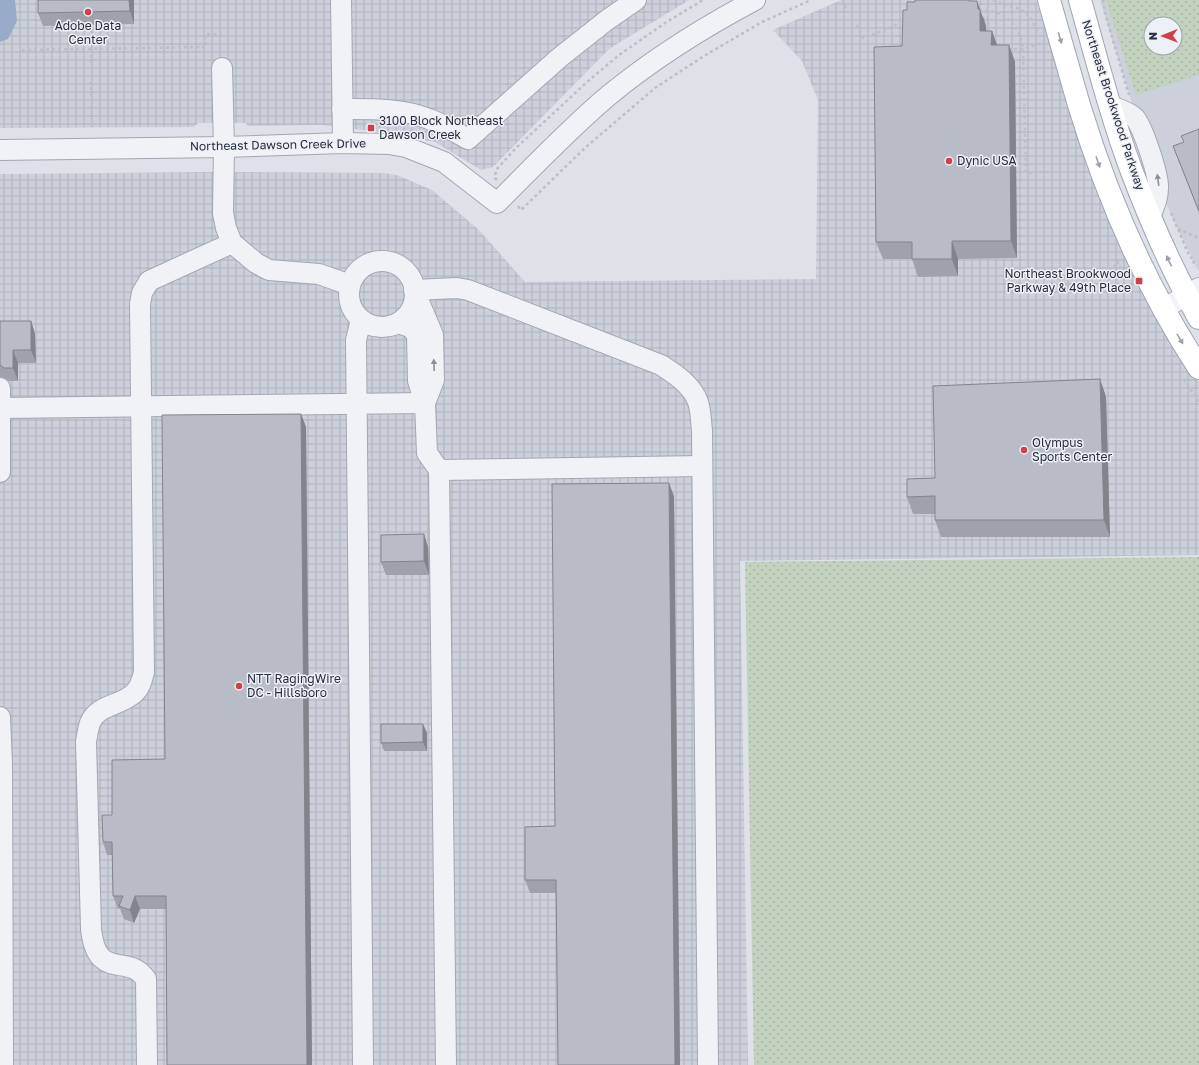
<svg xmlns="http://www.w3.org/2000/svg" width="1199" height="1065" font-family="'Golos Text',sans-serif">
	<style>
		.built { fill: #ccd0da; fill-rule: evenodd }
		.industrial { fill: url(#industrial-grid) }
		.grass { fill: url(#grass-dots); fill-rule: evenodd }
		.water { fill: #98abc8 }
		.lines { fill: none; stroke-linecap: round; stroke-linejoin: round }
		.minor-casing { stroke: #a3a7b2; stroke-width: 22 }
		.major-casing { stroke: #9da4b3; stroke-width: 24 }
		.path { stroke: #bcbfc6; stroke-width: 2.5; stroke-dasharray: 3 3; stroke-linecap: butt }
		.minor { stroke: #f1f2f6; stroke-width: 20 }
		.major { stroke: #fff; stroke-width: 22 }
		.wall { fill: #9ea2ab }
		.shaded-wall { fill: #81848b }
		.building { fill: #b8bcc7; stroke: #81848b }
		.oneway { fill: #9ea0a8 }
		.oneway2 { fill: #8c909a }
		.poi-dot { fill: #ce414a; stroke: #edf0f5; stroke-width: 1.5 }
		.labels { text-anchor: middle; stroke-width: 3; stroke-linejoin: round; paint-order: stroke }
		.poi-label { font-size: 12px; fill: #272d3e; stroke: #edf0f5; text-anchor: start }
		.street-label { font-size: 12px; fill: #272d3e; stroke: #edf0f5 }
	</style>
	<defs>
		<pattern id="industrial-grid" width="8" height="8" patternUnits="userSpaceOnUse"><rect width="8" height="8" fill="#ccd0da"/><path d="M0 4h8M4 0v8" fill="none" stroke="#afb3bc"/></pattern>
		<pattern id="grass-dots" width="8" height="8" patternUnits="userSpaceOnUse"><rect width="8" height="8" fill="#c2d2bf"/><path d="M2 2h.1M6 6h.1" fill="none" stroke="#a7b5a5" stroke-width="1.8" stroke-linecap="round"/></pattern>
	</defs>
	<rect width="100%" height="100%" fill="#dee1e8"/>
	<path class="built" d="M1100,0H1199V272L1171,215L1160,187L1137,119ZM1151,24H1175V48H1151Z"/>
	<g class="industrial">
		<path d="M0,0H689L609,49L493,167L481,170L435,142L390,133L321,125L248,126L245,123H198L194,127L0,128Z"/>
		<path d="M841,0H1036L1073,116L1181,357L1199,382V555L740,561L748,1065H0V174L218,172L383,173L397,175L432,190L479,230L525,282L816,279L818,100L802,61L773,30Z"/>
	</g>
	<g class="grass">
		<path d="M1106,0H1199V75L1136,95ZM1151,24H1175V48H1151Z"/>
		<path d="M1199,557V1065H754L745,562Z"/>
	</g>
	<path class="water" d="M0,0H15L17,21L8,39L0,42Z"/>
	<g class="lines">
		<defs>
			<g id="minor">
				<path d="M341,0L343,143"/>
				<path d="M222,68L224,147L223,213L226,228L232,243L256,263L269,270L319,274L350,285"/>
				<path d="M1111,106C1119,109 1129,112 1135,118C1143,128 1159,175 1158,188C1158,199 1154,207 1150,217"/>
				<path d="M342,109C371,109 402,108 429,119C443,124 455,132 468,139L559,58L607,20L636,0"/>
				<path d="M0,150L224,147L343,143L389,144L406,147L444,162L497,203C533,167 569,129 608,96C653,59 704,27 755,0"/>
				<circle cx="382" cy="294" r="33"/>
				<path d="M1163,309L1199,288"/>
				<path d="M361,320L356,340L363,1065"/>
				<path d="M398,323L410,327L417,334L418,381L425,403L427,453L439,470L446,1065"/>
				<path d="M425,403L434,380L433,335L414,290L457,288L468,290L661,365C675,374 692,385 698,402C701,411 701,422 702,431L708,1065"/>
				<path d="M1,408L425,403"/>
				<path d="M439,470L702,466"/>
				<path d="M0,472V388"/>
				<path d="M0,717L2,764L3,1065"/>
				<path d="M147,1065L146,979C128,952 97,983 91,929L86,742C87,736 88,729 90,723C98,704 120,706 133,694C140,689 142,680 144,672L140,304L142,293L149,281L232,243"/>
			</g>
			<g id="major">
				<path d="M1049,0C1059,35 1069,71 1079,105C1107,197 1146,287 1199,368"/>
				<path d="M1080,0C1096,57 1111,116 1132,172C1151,222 1173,272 1199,318"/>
			</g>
		</defs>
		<use href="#minor" class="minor-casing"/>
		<use href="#major" class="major-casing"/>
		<g class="path">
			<path d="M843,0L846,9"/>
			<path d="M993,0C1019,11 1026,4 1038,33"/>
			<path d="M1103,0L1105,13L1129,95"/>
			<path d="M979,10C1004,10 1020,24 1023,49L1026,173L1047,172"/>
			<path d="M988,10V34"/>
			<path d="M857,25L863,38L893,27L904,17"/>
			<path d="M91,49V63"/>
			<path d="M1008,49H1023L1042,43"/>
			<path d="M22,50L206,47L205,36L207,34H222"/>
			<path d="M91,81L92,129"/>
			<path d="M497,180L495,178L496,170L515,149L587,82L619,55L665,23L703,0"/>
			<path d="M518,206L521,210L586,147L655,88L704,56L762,22L811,0"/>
			<path d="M1171,213L1188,253L1190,257L1194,259L1193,267"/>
			<path d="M1178,229L1199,238"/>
			<path d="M1117,261L1124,276"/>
			<path d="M1050,278L1086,279L1119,264"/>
			<path d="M1184,379L1199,403"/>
		</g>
		<use href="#minor" class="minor"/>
		<use href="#major" class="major"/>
	</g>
	<g class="wall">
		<path d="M134,0V24L43,26L38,13Z"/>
		<path d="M970,1L984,18L986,26V31H992L997,45H1009L1015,62L1017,258L958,259V276L918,277L912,259H883L876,242L907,10Z"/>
		<path d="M1199,129V213L1173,146L1184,142Z"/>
		<path d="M0,321H31L35,334L36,363H18V381H9L5,378L0,377Z"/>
		<path d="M1100,379L1106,397L1110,537H941L935,520V514H913L907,497L935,478Z"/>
		<path d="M301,414L306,427L312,1065H167L166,909H140L134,923L124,919L120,909H118L113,896L112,855H107L103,842L112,815L165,759Z"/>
		<path d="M674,496L680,1065H558L556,893H530L525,880L555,826Z"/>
		<path d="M428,547L429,575H386L381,562Z"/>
		<path d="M427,733V751H384L381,743Z"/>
	</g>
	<g class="shaded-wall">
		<path d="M129,0H134V24L130,11Z"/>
		<path d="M977,1L986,26L987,48L980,31L978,9Z"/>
		<path d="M992,31L998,48L991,45Z"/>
		<path d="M1009,45L1015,62L1017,258L1011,241Z"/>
		<path d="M952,241L958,259V276L952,259Z"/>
		<path d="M31,321L35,334L36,363L31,350Z"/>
		<path d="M13,350L18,363V381L13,368Z"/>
		<path d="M1100,379L1106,397L1110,537L1104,520Z"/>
		<path d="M301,414L306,427L312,1065H307Z"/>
		<path d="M669,483L674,496L680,1065H675Z"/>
		<path d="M424,534L428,547L429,575L424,561Z"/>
		<path d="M423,724L427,733V751L423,742Z"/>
		<path d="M135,896L140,909L134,923L130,910Z"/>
	</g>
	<g class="building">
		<path d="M38,0H129L130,11L38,13Z"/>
		<path d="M915,0H969V1H977L978,9H980V31H992L991,45H1009L1011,241H952V259H912V242H876L874,47L902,46L903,10H907V2H915Z"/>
		<path d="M1199,129V211L1173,146L1184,142L1181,136Z"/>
		<path d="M0,321H31V350H13V368H4L0,365Z"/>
		<path d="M1100,379L1104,520H935V496L907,497V479L935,478L933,386Z"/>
		<path d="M301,414L307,1065H167L166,896H135L130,910L119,906L123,896H113L112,842H103L102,815H112V760L165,759L162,415Z"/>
		<path d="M669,483L675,1065H558L556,880H525V827L555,826L552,484Z"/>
		<path d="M424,534V561L381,562V535Z"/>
		<path d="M381,724H423V742L381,743Z"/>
	</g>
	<defs><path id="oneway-solid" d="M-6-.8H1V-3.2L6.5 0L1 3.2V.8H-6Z"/></defs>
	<g class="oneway">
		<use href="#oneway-solid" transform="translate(1060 38) rotate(74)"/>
		<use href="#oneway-solid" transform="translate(1098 162) rotate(71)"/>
		<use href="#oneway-solid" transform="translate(1169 261) rotate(-115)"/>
		<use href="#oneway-solid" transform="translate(1180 339) rotate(59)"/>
	</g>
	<g class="oneway2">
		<use href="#oneway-solid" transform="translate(1158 180) rotate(-98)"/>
		<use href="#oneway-solid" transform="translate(434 365) rotate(-92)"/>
	</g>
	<g class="poi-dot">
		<circle cx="88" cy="12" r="4"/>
		<rect x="367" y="124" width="8" height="8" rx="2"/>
		<circle cx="949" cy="161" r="4"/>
		<rect x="1135" y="277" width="8" height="8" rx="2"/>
		<circle cx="1024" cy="450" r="4"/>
		<circle cx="239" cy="686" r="4"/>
	</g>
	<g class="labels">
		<g class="poi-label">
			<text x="88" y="30" text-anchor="middle">Adobe Data<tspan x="88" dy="14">Center</tspan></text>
			<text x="379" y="125">3100 Block Northeast<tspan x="379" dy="14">Dawson Creek</tspan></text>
			<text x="957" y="165">Dynic USA</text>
			<text x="1131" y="278" text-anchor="end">Northeast Brookwood<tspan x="1131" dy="14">Parkway &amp; 49th Place</tspan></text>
			<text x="1032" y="447">Olympus<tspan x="1032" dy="14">Sports Center</tspan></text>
			<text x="247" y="683">NTT RagingWire<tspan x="247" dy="14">DC - Hillsboro</tspan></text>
		</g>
		<g class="street-label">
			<text transform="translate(1113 105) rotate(72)" y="4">Northeast Brookwood Parkway</text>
			<text transform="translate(278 145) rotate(-1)" y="4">Northeast Dawson Creek Drive</text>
		</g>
	</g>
	<g transform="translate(1163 36) rotate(269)"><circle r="19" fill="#edf0f5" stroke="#9ea2ac"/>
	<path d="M0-3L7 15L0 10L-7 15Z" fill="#ce414a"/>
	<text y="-6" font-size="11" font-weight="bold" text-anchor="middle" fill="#272d3e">N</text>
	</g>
</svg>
